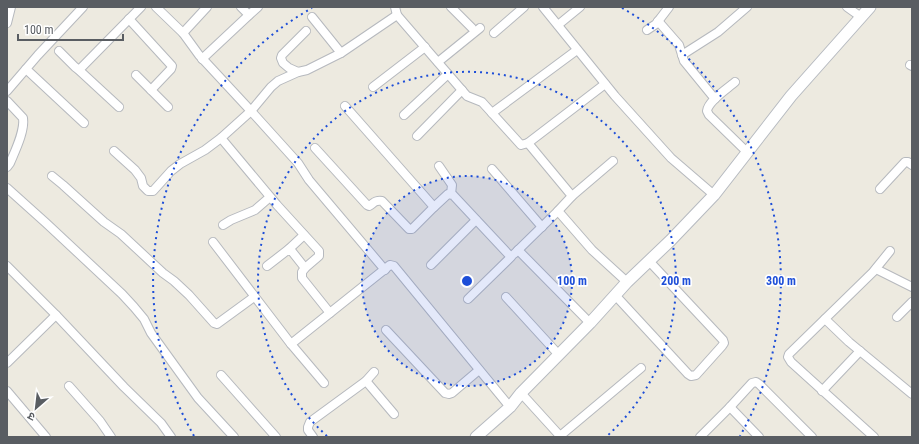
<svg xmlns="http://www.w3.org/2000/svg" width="919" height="444" font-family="'Roboto Condensed','Noto Sans Devanagari',sans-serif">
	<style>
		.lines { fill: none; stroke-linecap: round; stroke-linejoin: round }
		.street-casing { stroke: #b6b9be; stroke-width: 10 }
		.secondary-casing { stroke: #b6bac0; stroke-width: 13 }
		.street { stroke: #fff; stroke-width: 8 }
		.secondary { stroke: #fff; stroke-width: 11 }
		.ring { fill: none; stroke: #1d4ed8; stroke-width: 2; stroke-dasharray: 2 4 }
		.centre { fill: #1d4ed8; stroke: #fff; stroke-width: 2 }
		.ring-label { font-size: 12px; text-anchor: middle; font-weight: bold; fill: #1d4ed8; stroke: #fff; stroke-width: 3.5; stroke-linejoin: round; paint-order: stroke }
	</style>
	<rect width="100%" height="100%" fill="#edeae0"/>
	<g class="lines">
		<defs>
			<g id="street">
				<path d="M156,7L183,33L199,55L251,111L271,87L278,81L298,72"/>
				<path d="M241,7L249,15L258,7"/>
				<path d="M395,7L397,15"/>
				<path d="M451,7L472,28"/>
				<path d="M543,7L615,96L671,158L714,195"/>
				<path d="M847,7L861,17"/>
				<path d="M312,17L341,53"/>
				<path d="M129,19L172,66L171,69L151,90"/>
				<path d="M658,21L679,45L684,61L715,99"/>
				<path d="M7,23L11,7"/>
				<path d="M558,25L580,7"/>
				<path d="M647,30L656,24L669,7"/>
				<path d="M306,31L282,55L281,58L283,63L289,68L298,72L307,70L341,53L397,15L467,96L482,102L521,145L528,143"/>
				<path d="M183,33L207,7"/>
				<path d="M494,33L524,7"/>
				<path d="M59,51L75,67L79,70"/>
				<path d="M682,55L718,32L747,7"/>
				<path d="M202,59L249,15"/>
				<path d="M438,62L480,28"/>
				<path d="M910,65L912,66"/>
				<path d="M26,69L84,123"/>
				<path d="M136,75L168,107"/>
				<path d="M735,82C727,89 708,101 707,111L709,115L747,152"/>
				<path d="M605,84L528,143L572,196L558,211L592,250L627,282"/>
				<path d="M373,87L425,47"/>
				<path d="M7,91L38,55L83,7"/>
				<path d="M7,101L23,118C25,131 15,151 10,163L7,167"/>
				<path d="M119,107L80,71L79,70L141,7"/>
				<path d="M492,113L577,50"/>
				<path d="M404,115L448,74"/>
				<path d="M417,136L462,90"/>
				<path d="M221,138L277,205L319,251V256L305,268L302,272V278L330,313"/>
				<path d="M315,148L367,205L369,206C374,203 375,200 382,201L409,229H412L434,207L345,106"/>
				<path d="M114,151L135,170L141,178L143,186L148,191H153L171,171L180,164L205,150L221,138L251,111L298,163L309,180L385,270"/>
				<path d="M439,166L452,185L451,194"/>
				<path d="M492,169L542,227"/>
				<path d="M52,176L63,185L104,222L121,234L163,273L174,281L189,295L214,323L217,324L254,297"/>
				<path d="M7,188L46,223L122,294L134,307L144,319L151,333L198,398L234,437"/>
				<path d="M880,189L905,162H908L912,165"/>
				<path d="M572,196L613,161"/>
				<path d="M434,207L448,194L453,195L511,257L468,299"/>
				<path d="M223,225L231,220L255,210L270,197"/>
				<path d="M213,242L291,344L390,265L394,266L510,407"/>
				<path d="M289,249L304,235"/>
				<path d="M518,250L590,323"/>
				<path d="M514,254L558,211"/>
				<path d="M431,265L476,220"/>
				<path d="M7,266L56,315L124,387L161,423L171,437"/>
				<path d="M267,266L289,249H290L305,268"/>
				<path d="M876,269L912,287"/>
				<path d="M615,295L688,374L691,376L696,375L722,346L724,343L723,340L649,261"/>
				<path d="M506,297L559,355"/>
				<path d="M897,317L912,302"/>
				<path d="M825,319L849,342L912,394"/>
				<path d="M386,330L445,393L449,394L452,393L479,370"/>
				<path d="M291,344L324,383"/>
				<path d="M7,363L56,315"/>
				<path d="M221,375L276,437"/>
				<path d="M366,381L394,414"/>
				<path d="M69,386L100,421L111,437"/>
				<path d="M7,391L46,437"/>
				<path d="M822,391L860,351"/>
				<path d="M521,393L561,437"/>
				<path d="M730,407L759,437"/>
				<path d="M560,436L641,368"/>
				<path d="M313,437L308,430V427L310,422L366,381L374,372"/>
				<path d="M700,437L730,407L752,383L756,382L759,384L812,437"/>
				<path d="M874,437L791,362L788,357L789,354L873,272L890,251"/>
			</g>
			<path id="secondary" d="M476,437L510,407L521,393L590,323L627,282L671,240L714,195L791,96L870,7"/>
		</defs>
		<use href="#street" class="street-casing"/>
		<use href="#secondary" class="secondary-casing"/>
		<use href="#street" class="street"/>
		<use href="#secondary" class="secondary"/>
	</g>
	<circle cx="467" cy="281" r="105" fill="#1d4ed8" fill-opacity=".12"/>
	<g class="ring">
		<circle cx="467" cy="281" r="105"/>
		<path d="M327 436A209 209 0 1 1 607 436"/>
		<path d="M194 436A314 314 0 0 1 312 8M622 8A314 314 0 0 1 740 436"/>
	</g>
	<circle cx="467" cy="281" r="6" class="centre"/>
	<g class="ring-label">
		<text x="572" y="285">100 m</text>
		<text x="676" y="285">200 m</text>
		<text x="781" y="285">300 m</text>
	</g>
	<rect width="919" height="444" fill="none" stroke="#595d62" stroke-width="16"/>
	<g transform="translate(36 408) rotate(208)" stroke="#ffffff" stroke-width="3" paint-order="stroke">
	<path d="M0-3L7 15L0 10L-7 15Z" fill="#595d62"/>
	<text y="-6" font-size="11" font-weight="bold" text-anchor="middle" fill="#595d62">उ</text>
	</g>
	<path d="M18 34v6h105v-6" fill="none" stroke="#595d62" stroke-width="2"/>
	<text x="24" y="34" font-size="12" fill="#595d62" stroke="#ffffff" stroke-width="3" paint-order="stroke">100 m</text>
</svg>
